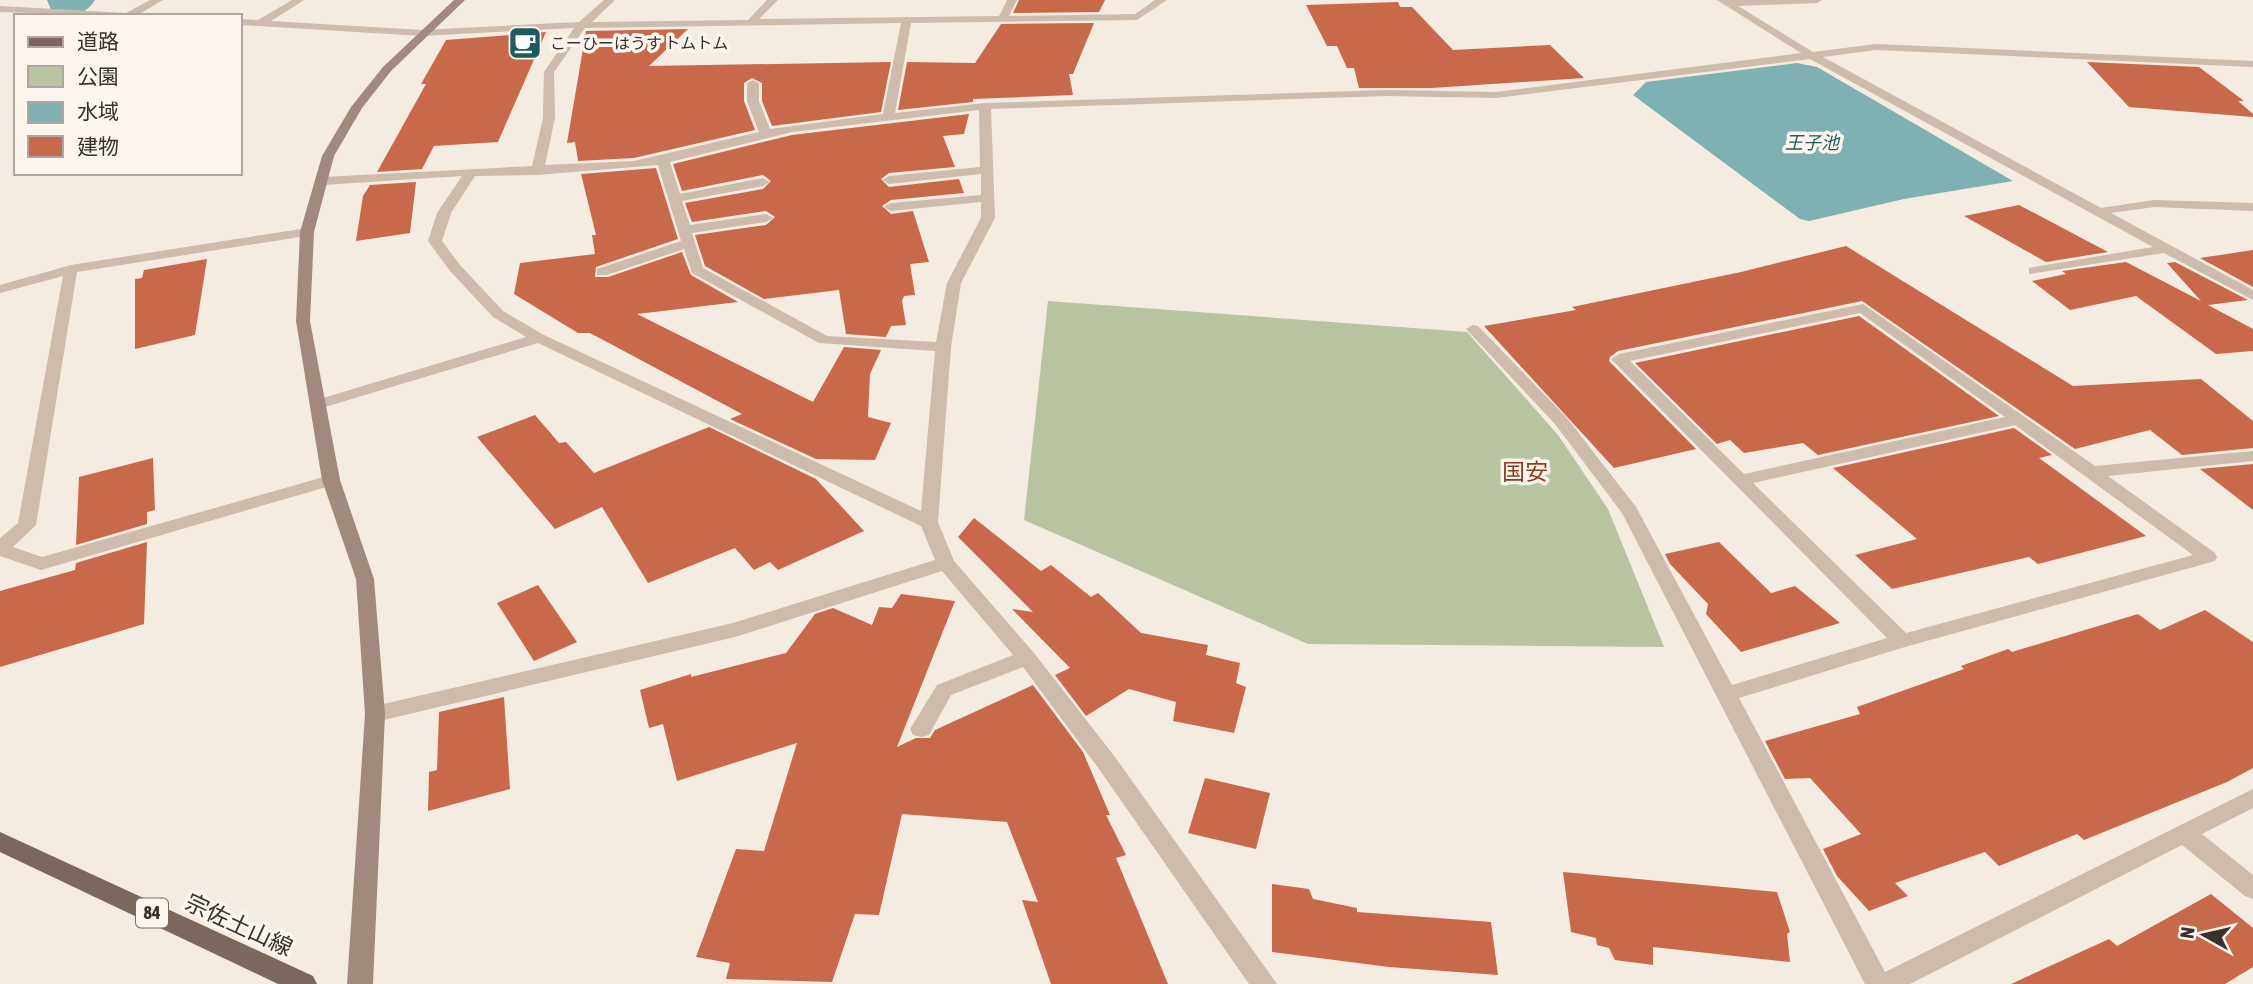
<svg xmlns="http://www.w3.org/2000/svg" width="2253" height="984" font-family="'Asap Condensed','Noto Sans JP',sans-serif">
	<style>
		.green { fill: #b8c4a0 }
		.water { fill: #7fb0b2 }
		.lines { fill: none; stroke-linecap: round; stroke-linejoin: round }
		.river { fill: #7fb0b2; fill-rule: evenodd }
		.building { fill: #c8694b }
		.street { fill: #cdbbac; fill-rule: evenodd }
		.secondary { fill: #a18a7d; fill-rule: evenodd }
		.primary { fill: #7d675c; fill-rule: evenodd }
		.labels { text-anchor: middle; stroke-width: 7; stroke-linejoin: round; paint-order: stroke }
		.far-poi-label { font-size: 16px; fill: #3b302b; stroke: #fbf5ee; text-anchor: start }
		.far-water-label { font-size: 18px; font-style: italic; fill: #1f5a5e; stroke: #fbf5ee }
		.shield { fill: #fbf5ee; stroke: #756b66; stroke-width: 2 }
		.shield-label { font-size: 18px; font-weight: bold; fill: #3b302b }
		.quarter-label { font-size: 23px; fill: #8c3b22; stroke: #fbf5ee }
		.near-street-label { font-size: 23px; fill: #3b302b; stroke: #fbf5ee }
	</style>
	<rect width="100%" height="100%" fill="#f4ebe1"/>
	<path class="green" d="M1048,301L1467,332L1558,435L1608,509L1664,647L1308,644L1024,520Z"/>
	<path class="water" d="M1797,63L1817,67L2013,181L1904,199L1809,221L1800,219L1633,95L1646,82Z"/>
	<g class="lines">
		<path class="river" d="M47,0H95C84,17 71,17 52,12Z"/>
	</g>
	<g class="building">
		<path d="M1019,0H1105L1099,12L1013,13Z"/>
		<path d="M1398,2L1400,7H1412L1453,50L1550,45L1584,78L1432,88H1359L1354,68H1347L1337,46H1327L1306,5Z"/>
		<path d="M1094,23L1073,74H1069L1073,95L973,99V102L898,110L907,62L975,63L1001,24Z"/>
		<path d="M688,29L649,66L891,62L881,112L772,126L762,101V83L752,78L744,83V101L755,130L634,158L578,161L575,142L567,143L586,31Z"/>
		<path d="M546,32L498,142L434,146L422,169L377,172L426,84H421L446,40Z"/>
		<path d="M2087,62L2199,67L2244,101H2238L2253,114V117L2129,107Z"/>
		<path d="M969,114L964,134L943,136L955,167L889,173L881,179L889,187L959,179L964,193L891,200L882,206L891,214L913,211L929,262L910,264L915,295L904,296L902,301L906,325L891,326L886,337L846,334L839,290L764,299L705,266L695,235L766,225L775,217L766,211L692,222L685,203L763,189L771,181L763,175L682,191L673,164L792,135Z"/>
		<path d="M656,168L678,239L596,267L595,277H608L682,252L691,275L738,302L637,314L813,402L844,347L881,350L870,374L868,417L891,423L875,460L816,459L730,419L742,414L590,333H578L514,294L520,263L595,254L592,235H596L581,174Z"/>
		<path d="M416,182L410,233L356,241L363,196L370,185Z"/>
		<path d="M2019,205L2108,252L2046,262L1964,216Z"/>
		<path d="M1846,246L2073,386L2201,379L2253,421V448L2182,455L2150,430L2075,449L1862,301L1618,351L1610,357L1609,361L1696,449L1614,468L1484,326L1576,310L1572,307L1741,272Z"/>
		<path d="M2253,250V287L2200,258Z"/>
		<path d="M207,259L195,335L135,349V279L142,278L144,270Z"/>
		<path d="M2126,262L2201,301L2167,263L2175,262L2248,300L2208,305L2253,329V351L2216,354L2136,296L2070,310L2032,281L2066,274L2062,271Z"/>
		<path d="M1859,316L1999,416L1818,455L1803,443L1744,453L1730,440L1717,444L1635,363Z"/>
		<path d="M535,415L559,443L566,442L594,473L709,427L816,479L864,531L778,570L770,562L754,570L735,548L648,583L602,507L555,529L477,437Z"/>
		<path d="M2014,428L2052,455L2039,458L2146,536L2038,564L2029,557L1892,589L1855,555L1917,539L1833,468Z"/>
		<path d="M153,458L155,510L147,512V524L76,545L79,477Z"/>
		<path d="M2253,464V510L2200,469Z"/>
		<path d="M974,518L1041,571L1051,565L1091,597L1098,593L1141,633L1208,645L1206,655L1240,663L1236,683L1246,687L1234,733L1173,721L1176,702L1129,689L1086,716L1055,675L1070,668L1012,609L1033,612L958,537Z"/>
		<path d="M147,542L144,624L0,667V591L75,570L76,563Z"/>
		<path d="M1719,542L1771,593L1795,586L1840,623L1741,652L1706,614L1708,604L1670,564L1665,554Z"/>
		<path d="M538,585L577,642L534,661L497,603Z"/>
		<path d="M901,594L955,601L897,747L916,738H930L935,730L1033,685L1083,752L1110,815H1106L1126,855L1116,858L1168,984H1051L1022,900L1038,902L1007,822L902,814L879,915L855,914L832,982L726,979L730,963L696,957L736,849L764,851L797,743L677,781L663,724L649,728L640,690L691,674V677L786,653L815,614L833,608L872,625L879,607L892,608Z"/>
		<path d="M2205,610L2253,642V768L2227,782L2084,840L2077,834L1999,866L1985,852L1895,883L1908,896L1869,911L1837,876L1823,849L1861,834L1810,778L1785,779L1765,741L1860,714L1857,707L1964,669L1961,666L2008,649L2012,652L2138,614L2160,630Z"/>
		<path d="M504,697L510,789L428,811L429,772L437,770L439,712Z"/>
		<path d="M1205,778L1270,793L1256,849L1188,833Z"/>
		<path d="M1563,872L1777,892L1790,932L1787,934L1790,962L1653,947V965L1615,960L1609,948L1597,945L1596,938L1571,932Z"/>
		<path d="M1272,884L1309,889L1313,899L1357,908V912L1491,922L1498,975L1389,967L1272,952Z"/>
		<path d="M2211,894L2253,928V967L2225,984H2011L2109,939L2117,946Z"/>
	</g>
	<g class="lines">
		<g class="street">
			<path d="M150,0H163L136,16L0,12V6L126,13Z"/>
			<path d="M292,0H304L271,21L422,30L579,22L604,0H615L592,22L748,20L767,0H778L759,19L999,16L1007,0H1017L1009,16L1135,14L1155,0H1167L1137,20L911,23L895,113L985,103L1386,90L1496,92L1801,53L1717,0H1822L1817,3L1738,6L1813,52L1876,44L2253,61V67L1876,50L1823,57L2101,208L2154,200L2253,203V211L2154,207L2111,213L2253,290V300L2164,253L2029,274V268L2034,267L2153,247L1810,59L1496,98L1386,96L991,109L995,218L961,283L951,347L938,522L954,561L1034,653L1115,757L1277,984H1249L1099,769L1023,667L951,695L929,735L921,737L913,735L910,729L937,685L1013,655L942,571L735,637L375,722L368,720L365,714L368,708L375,706L733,623L935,560L921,526L538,343L325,407H313L311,404L313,401L526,337L493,317L450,271L428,241L437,213L462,176L323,185L317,181L323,177L532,166L543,118L544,72L574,28L422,36L240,25V19L258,20ZM901,23L883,114L770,129L759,101V83L753,80L747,83V101L759,132L634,161L545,165L555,118L554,72L585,28ZM979,110L980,167L889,176L883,180L889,184L981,174V195L891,203L884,207L891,211L981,202V218L947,283L936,342L827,336L703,268L692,233L766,222L773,218L766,214L690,225L682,201L763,186L769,182L763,178L680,194L670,162L792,132ZM658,165L681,241L597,269V275H607L684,249L692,273L819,343L935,351L921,511L544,335L503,311L460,265L442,241L451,213L475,176L537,175Z"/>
			<path d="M307,228L312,229V235L77,272L36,525L13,547L42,557L331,475L337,476L340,480L337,484L41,570L0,556V538L18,523L63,276L0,293V285L71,265Z"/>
			<path d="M1863,304L2095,466L2253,451V461L2108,476L2215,553L2217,557L2215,561L1905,647L1739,698L1885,972L2253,789V808L2202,834L2253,875V899L2245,896L2182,845L1910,984H1865L1622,513L1555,424L1466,329L1473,325L1478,326L1567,418L1636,507L1732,685L1887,638L1611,359L1619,354ZM1860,313L2005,417L1744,474L1630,361ZM2015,425L2193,555L1906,633L1753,483Z"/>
		</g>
		<path class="secondary" d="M454,0H465L391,71L362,108L334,156L314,232L310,321L340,480L374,579L385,714L373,984H347L365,714L356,579L322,480L296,321L300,232L322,156L351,107L383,67Z"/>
		<path class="primary" d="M0,832L313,976L317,984H278L0,852Z"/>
	</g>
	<defs>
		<symbol id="cafe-square" viewBox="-11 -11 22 22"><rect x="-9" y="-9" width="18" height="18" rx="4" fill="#1f5a5e" stroke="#fbf5ee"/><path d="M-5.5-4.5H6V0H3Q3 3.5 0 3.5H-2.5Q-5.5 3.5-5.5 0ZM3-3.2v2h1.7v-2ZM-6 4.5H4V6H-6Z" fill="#fff"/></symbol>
	</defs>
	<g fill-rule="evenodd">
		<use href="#cafe-square" x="506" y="24" width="38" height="38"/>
	</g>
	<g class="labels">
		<g class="far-poi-label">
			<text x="550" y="49">こーひーはうす トムトム</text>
		</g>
		<g class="far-water-label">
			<text x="1812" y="149">王子池</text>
		</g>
		<rect class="shield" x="136" y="898.5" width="32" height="29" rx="5"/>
		<g class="shield-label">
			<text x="152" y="919">84</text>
		</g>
		<g class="quarter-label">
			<text x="1525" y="480">国安</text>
		</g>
		<g class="near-street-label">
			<text transform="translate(239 925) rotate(25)" y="8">宗佐土山線</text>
		</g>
	</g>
	<rect x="14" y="14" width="228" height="161" fill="#fbf5ee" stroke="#aea6a0" stroke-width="2"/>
	<rect x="28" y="37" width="35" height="10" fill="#7d675c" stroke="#aea6a0" stroke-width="2"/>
	<text x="77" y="49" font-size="21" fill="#3b302b">道路</text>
	<rect x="28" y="66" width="35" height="21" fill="#b8c4a0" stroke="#aea6a0" stroke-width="2"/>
	<text x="77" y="84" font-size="21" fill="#3b302b">公園</text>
	<rect x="28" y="102" width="35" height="21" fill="#7fb0b2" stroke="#aea6a0" stroke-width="2"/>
	<text x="77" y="119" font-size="21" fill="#3b302b">水域</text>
	<rect x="28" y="136" width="35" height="21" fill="#c8694b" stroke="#aea6a0" stroke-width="2"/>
	<text x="77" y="154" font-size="21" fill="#3b302b">建物</text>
	<g transform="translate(2204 935) rotate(278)" stroke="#fbf5ee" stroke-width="5" paint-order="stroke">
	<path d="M0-5L12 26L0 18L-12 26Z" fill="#3b302b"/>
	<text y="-10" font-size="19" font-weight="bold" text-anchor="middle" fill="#3b302b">N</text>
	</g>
</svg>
